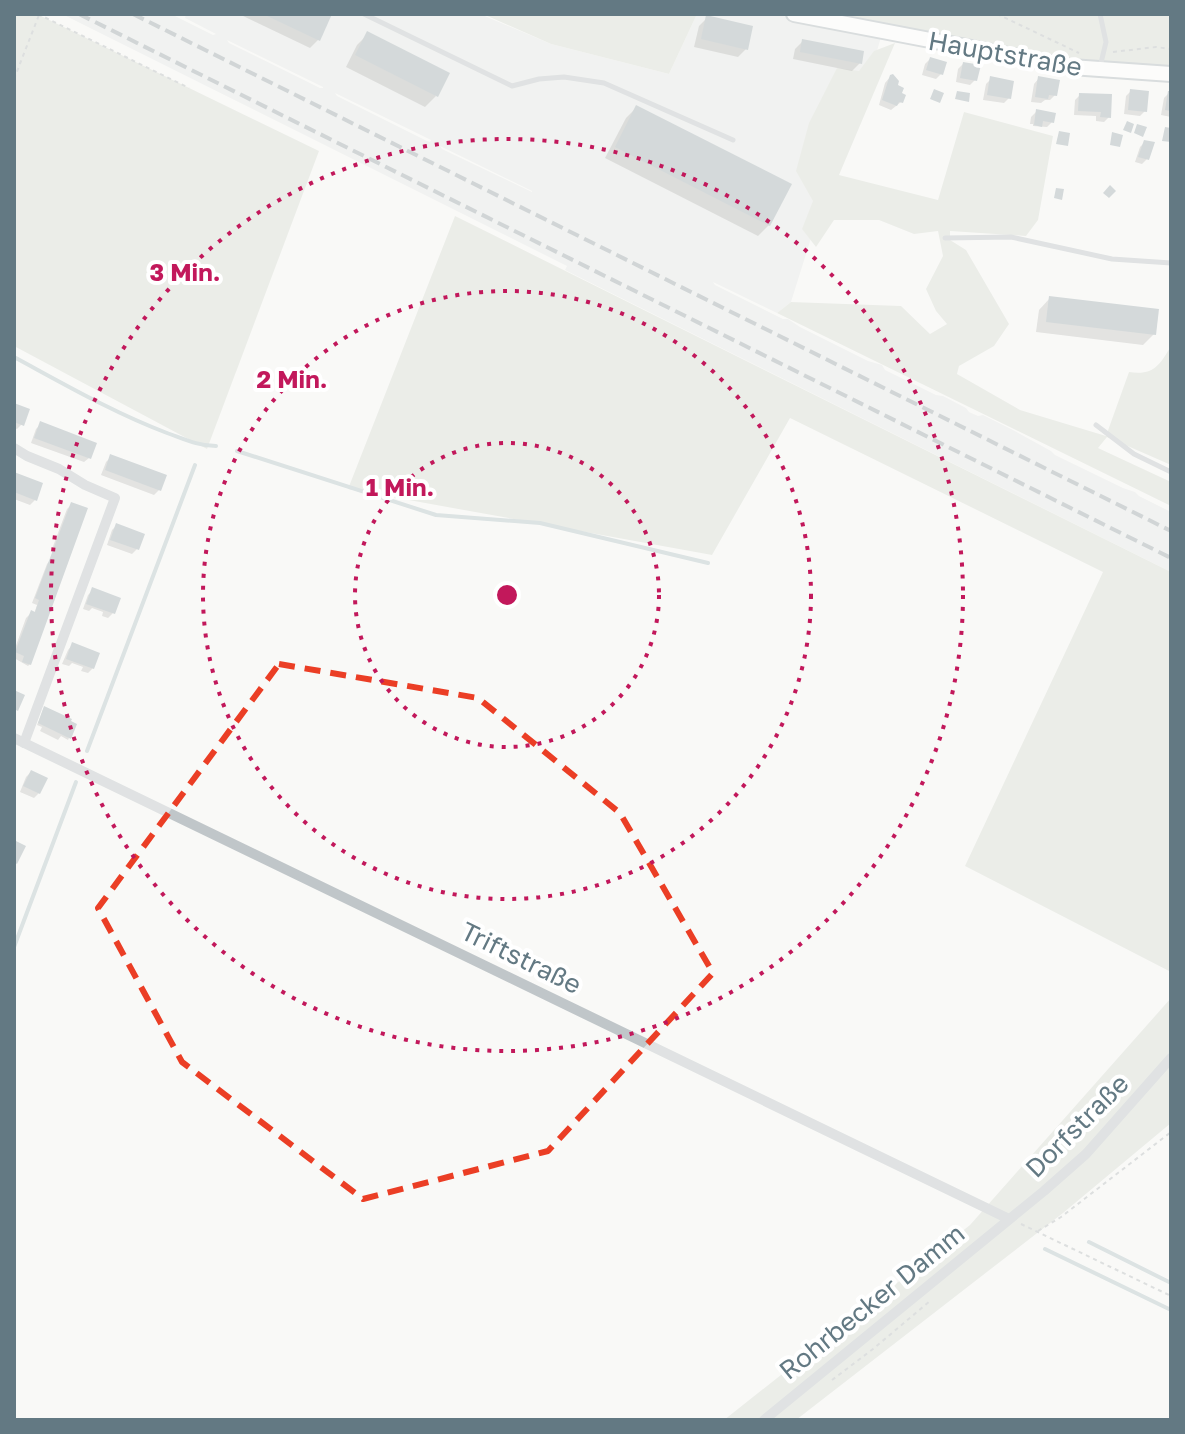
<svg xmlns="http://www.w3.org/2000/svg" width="1185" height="1434" font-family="'Golos Text',sans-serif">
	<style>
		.built { fill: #e7e9e8; fill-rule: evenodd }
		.green { fill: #daded6 }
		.shadow { fill: #0003 }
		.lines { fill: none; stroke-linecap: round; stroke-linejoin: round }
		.stream { stroke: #b8c7ca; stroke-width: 4 }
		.building { fill: #a6b2b7 }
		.secondary-casing { stroke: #b2babe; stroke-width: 18 }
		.path { stroke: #babfc1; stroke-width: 2; stroke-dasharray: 4 4; stroke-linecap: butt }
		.lane { stroke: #c0c6c9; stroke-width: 5 }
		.street { stroke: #c0c6c9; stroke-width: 10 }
		.secondary { stroke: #fff; stroke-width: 14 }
		.rail { stroke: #9fa9ae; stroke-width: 4; stroke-dasharray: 12 6; stroke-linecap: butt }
		.marked { fill: none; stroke: #eb3e25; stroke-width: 6; stroke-dasharray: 16 10; stroke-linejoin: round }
		.ring { fill: none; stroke: #c2185b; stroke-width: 4; stroke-dasharray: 4 8 }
		.labels { text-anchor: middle; stroke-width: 8; stroke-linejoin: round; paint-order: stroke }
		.street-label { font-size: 26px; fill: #637983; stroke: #fff }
		.centre { fill: #c2185b; stroke: #fff; stroke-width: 4 }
		.ring-label { font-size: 24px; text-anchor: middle; font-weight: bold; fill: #c2185b; stroke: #fff; stroke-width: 8; stroke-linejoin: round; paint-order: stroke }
	</style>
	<rect width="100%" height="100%" fill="#f9f9f7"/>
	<path class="built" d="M62,14H171L213,35L216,34L185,18L186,14H480L551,44L669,74L697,14H774L881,37L870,75L822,203L791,302L777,313L713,282L715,285L783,319H788L800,327L868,361L882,365L885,370L936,395L943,396L966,408L969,412L978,416L983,415L1011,429L1051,451L1055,455L1123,488L1135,492L1139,496L1171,512V572L565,270L567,266ZM227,40L323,87V88H320L229,43ZM335,93L431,140L430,142L427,141L337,96ZM440,146L532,191V192L442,149Z"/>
	<g class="green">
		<path d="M14,14H37L319,151L207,449L14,346Z"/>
		<path d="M483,14H697L669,74L551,44Z"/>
		<path d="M827,14H1171V68L1104,64L1059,57L900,30Z"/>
		<path d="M895,43L839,175L938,200L964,112L1053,136L1038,220L1026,236L950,231V240L966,250L1009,324L994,346L959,366L957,374L1020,410L1106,436L1129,372C1153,376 1160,365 1171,346V465L1107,437L1098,448L1171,482V506L777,313L791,302L901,306L930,334L947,324L936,311L926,289L943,256L938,231L914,234L879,220H834L816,247L802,229L813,201L796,171L809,123L837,68L859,71L874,51Z"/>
		<path d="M455,216L1171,572V972L965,866L1103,572L790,418L712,555L348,489Z"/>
		<path d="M1171,998V1123L1063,1213L796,1420H724L970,1225Z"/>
	</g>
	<g class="shadow">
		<path d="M239,14H330L318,40L310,48Z"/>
		<path d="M707,18L746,49L738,57L694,47L699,26Z"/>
		<path d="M368,34L436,96L425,107L346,67L357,45Z"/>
		<path d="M803,41L860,63L852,71L793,59L795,49Z"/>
		<path d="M930,59L941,74L936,79L922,75L925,64Z"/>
		<path d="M963,64L975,80L970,85L956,82L958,69Z"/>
		<path d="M890,77L901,102L891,110L879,105L885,83Z"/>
		<path d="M1039,78L1055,95L1050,100H1045L1041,103L1031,102L1034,84Z"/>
		<path d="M991,79L1009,98L1004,103L983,100L986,84Z"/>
		<path d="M1131,91L1145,111L1140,116L1124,114L1126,96Z"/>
		<path d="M1169,93H1171V117L1161,115L1164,98Z"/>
		<path d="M1080,95L1109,117L1104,122L1096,121V116L1074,115L1075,100Z"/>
		<path d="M637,107L769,225L758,236L605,158L626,118Z"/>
		<path d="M1036,112L1052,122L1047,127L1033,126V124H1030L1031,117Z"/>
		<path d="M1145,142L1147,159L1142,164L1135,162L1140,147Z"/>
		<path d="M1050,298L1154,334L1143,345L1036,332L1039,310Z"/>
		<path d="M14,406L22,424L17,429L14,428Z"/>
		<path d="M41,424L89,458L84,462L31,443L36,429Z"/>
		<path d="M111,457L159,490L154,495L101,475L106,462Z"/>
		<path d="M14,474L35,500L30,505L14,499Z"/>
		<path d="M72,504L30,664L28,666L14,658V651L26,618L31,613L34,614L37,605L32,603L47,564L51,559L54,550L52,549L67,509Z"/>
		<path d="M117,525L137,549L132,554L107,545L112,530Z"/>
		<path d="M93,590L113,613L108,618L102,616L103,612L92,608L89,611L83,609L88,595Z"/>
		<path d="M72,645L93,668L88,673L81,671L83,667L72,663L69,666L62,664L68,650Z"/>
		<path d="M43,710L69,738L68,740L61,736L58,740L40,731L42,727L37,725Z"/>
		<path d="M31,772L39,793L34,798L20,792L26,777Z"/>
	</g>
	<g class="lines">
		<g class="stream">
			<path d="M14,357C64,384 114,413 167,433C184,439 198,446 216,446"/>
			<path d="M237,451L436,515L540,523L708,563"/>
			<path d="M87,751L195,465"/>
			<path d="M14,947L76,782"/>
			<path d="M1089,1242L1171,1283"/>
			<path d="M1045,1249L1171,1310"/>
		</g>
	</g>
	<g class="building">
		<path d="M263,14H332L320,41Z"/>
		<path d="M706,15L753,26L748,50L701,39Z"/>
		<path d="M367,31L450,73L438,97L355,55Z"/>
		<path d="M802,39L864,51L862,64L800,52Z"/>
		<path d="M930,57L947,62L943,75L926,70Z"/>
		<path d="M963,62L981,65L977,81L960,78Z"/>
		<path d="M893,74L899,81L898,85L904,88L902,93L906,95L903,103L899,102L897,106L882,100L890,75Z"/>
		<path d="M990,76L1014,81L1011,99L987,95Z"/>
		<path d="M1038,76L1060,80L1057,96L1049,95L1048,99L1035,97Z"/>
		<path d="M934,89L944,93L940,103L930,99Z"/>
		<path d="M1130,89L1149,91L1147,112L1128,110Z"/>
		<path d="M957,91L970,93L969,102L955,99Z"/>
		<path d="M1168,91H1171V111L1165,110Z"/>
		<path d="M1079,93L1112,94L1111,118L1100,117L1101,112L1078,111Z"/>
		<path d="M636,105L792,184L770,226L615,147Z"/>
		<path d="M1036,109L1056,113L1054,123L1043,121L1042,127L1034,125Z"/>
		<path d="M1127,121L1134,124L1131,133L1123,130Z"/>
		<path d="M1137,124L1147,127L1143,137L1134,133Z"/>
		<path d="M1165,127L1171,128V142L1162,141Z"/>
		<path d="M1059,131L1070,133L1068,146L1056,144Z"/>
		<path d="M1112,132L1123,135L1120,147L1110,145Z"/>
		<path d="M1144,140L1155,142L1149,160L1138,157Z"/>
		<path d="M1110,185L1116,191L1109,198L1103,193Z"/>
		<path d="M1056,188L1064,189L1062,200L1054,198Z"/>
		<path d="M1049,296L1159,309L1156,335L1046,322Z"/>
		<path d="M14,403L30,409L24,426L14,422Z"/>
		<path d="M40,421L97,443L91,459L34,438Z"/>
		<path d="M110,454L167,475L161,491L105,470Z"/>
		<path d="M14,472L43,483L37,501L14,492Z"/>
		<path d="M71,502L88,508L31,665L22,662L24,656L15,652L31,610L35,612L39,600L35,598Z"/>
		<path d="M116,523L145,534L139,550L110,540Z"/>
		<path d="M92,587L121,598L115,614L86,604Z"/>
		<path d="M72,642L100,653L94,669L66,659Z"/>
		<path d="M14,690L25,695L18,711L14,709Z"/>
		<path d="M44,706L72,719L71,721L77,724L71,739L38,723Z"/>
		<path d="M31,770L48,778L40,794L23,786Z"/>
		<path d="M14,840L26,846L17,864L14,862Z"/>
	</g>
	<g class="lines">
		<defs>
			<path id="secondary" d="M794,14L1071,67L1171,74"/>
		</defs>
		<use href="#secondary" class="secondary-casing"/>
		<g class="path">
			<path d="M38,14L189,88"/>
			<path d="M997,14L1079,53"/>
			<path d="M1113,52L1156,47L1171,49"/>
			<path d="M14,79L39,15"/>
			<path d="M1021,1224L1171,1296"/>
			<path d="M1038,1231L1061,1217L1171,1132"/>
			<path d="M832,1380L873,1349L930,1301"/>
		</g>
		<g class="lane">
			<path d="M364,14L512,86L539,79L564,77L604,83L733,140"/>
			<path d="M1100,67L1106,42L1100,14"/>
			<path d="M945,238L1011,237L1112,259L1171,263"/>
			<path d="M1096,425L1134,454L1171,472"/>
		</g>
		<g class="street">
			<path d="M14,448L27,456L59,469L85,485L115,498L24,743"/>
			<path d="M14,738L1009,1219"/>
			<path d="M764,1420L1044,1191L1086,1154L1171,1058"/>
		</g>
		<use href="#secondary" class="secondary"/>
		<g class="rail">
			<path d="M79,14L1171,558"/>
			<path d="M133,14L1171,531"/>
		</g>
	</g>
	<path d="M0 0H1185V1434H0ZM279,664L478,698L620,813L713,973L548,1151L363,1199L182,1062L98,908Z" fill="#f9f9f7" fill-opacity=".55" fill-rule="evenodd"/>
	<path class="marked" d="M279,664L478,698L620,813L713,973L548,1151L363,1199L182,1062L98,908Z"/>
	<g class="ring">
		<circle cx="507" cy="595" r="152"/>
		<circle cx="507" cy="595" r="304"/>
		<circle cx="507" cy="595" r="456"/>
	</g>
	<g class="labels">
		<g class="street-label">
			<text transform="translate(1005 54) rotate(10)" y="9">Hauptstraße</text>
			<text transform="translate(521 958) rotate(26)" y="9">Triftstraße</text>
			<text transform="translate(1077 1126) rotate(-45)" y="9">Dorfstraße</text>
			<text transform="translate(872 1302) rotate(-39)" y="9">Rohrbecker Damm</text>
		</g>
	</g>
	<circle cx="507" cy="595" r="12" class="centre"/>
	<g class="ring-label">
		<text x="185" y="281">3 Min.</text>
		<text x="292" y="388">2 Min.</text>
		<text x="400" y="496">1 Min.</text>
	</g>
	<rect width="1185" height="1434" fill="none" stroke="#637983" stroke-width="32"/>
</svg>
